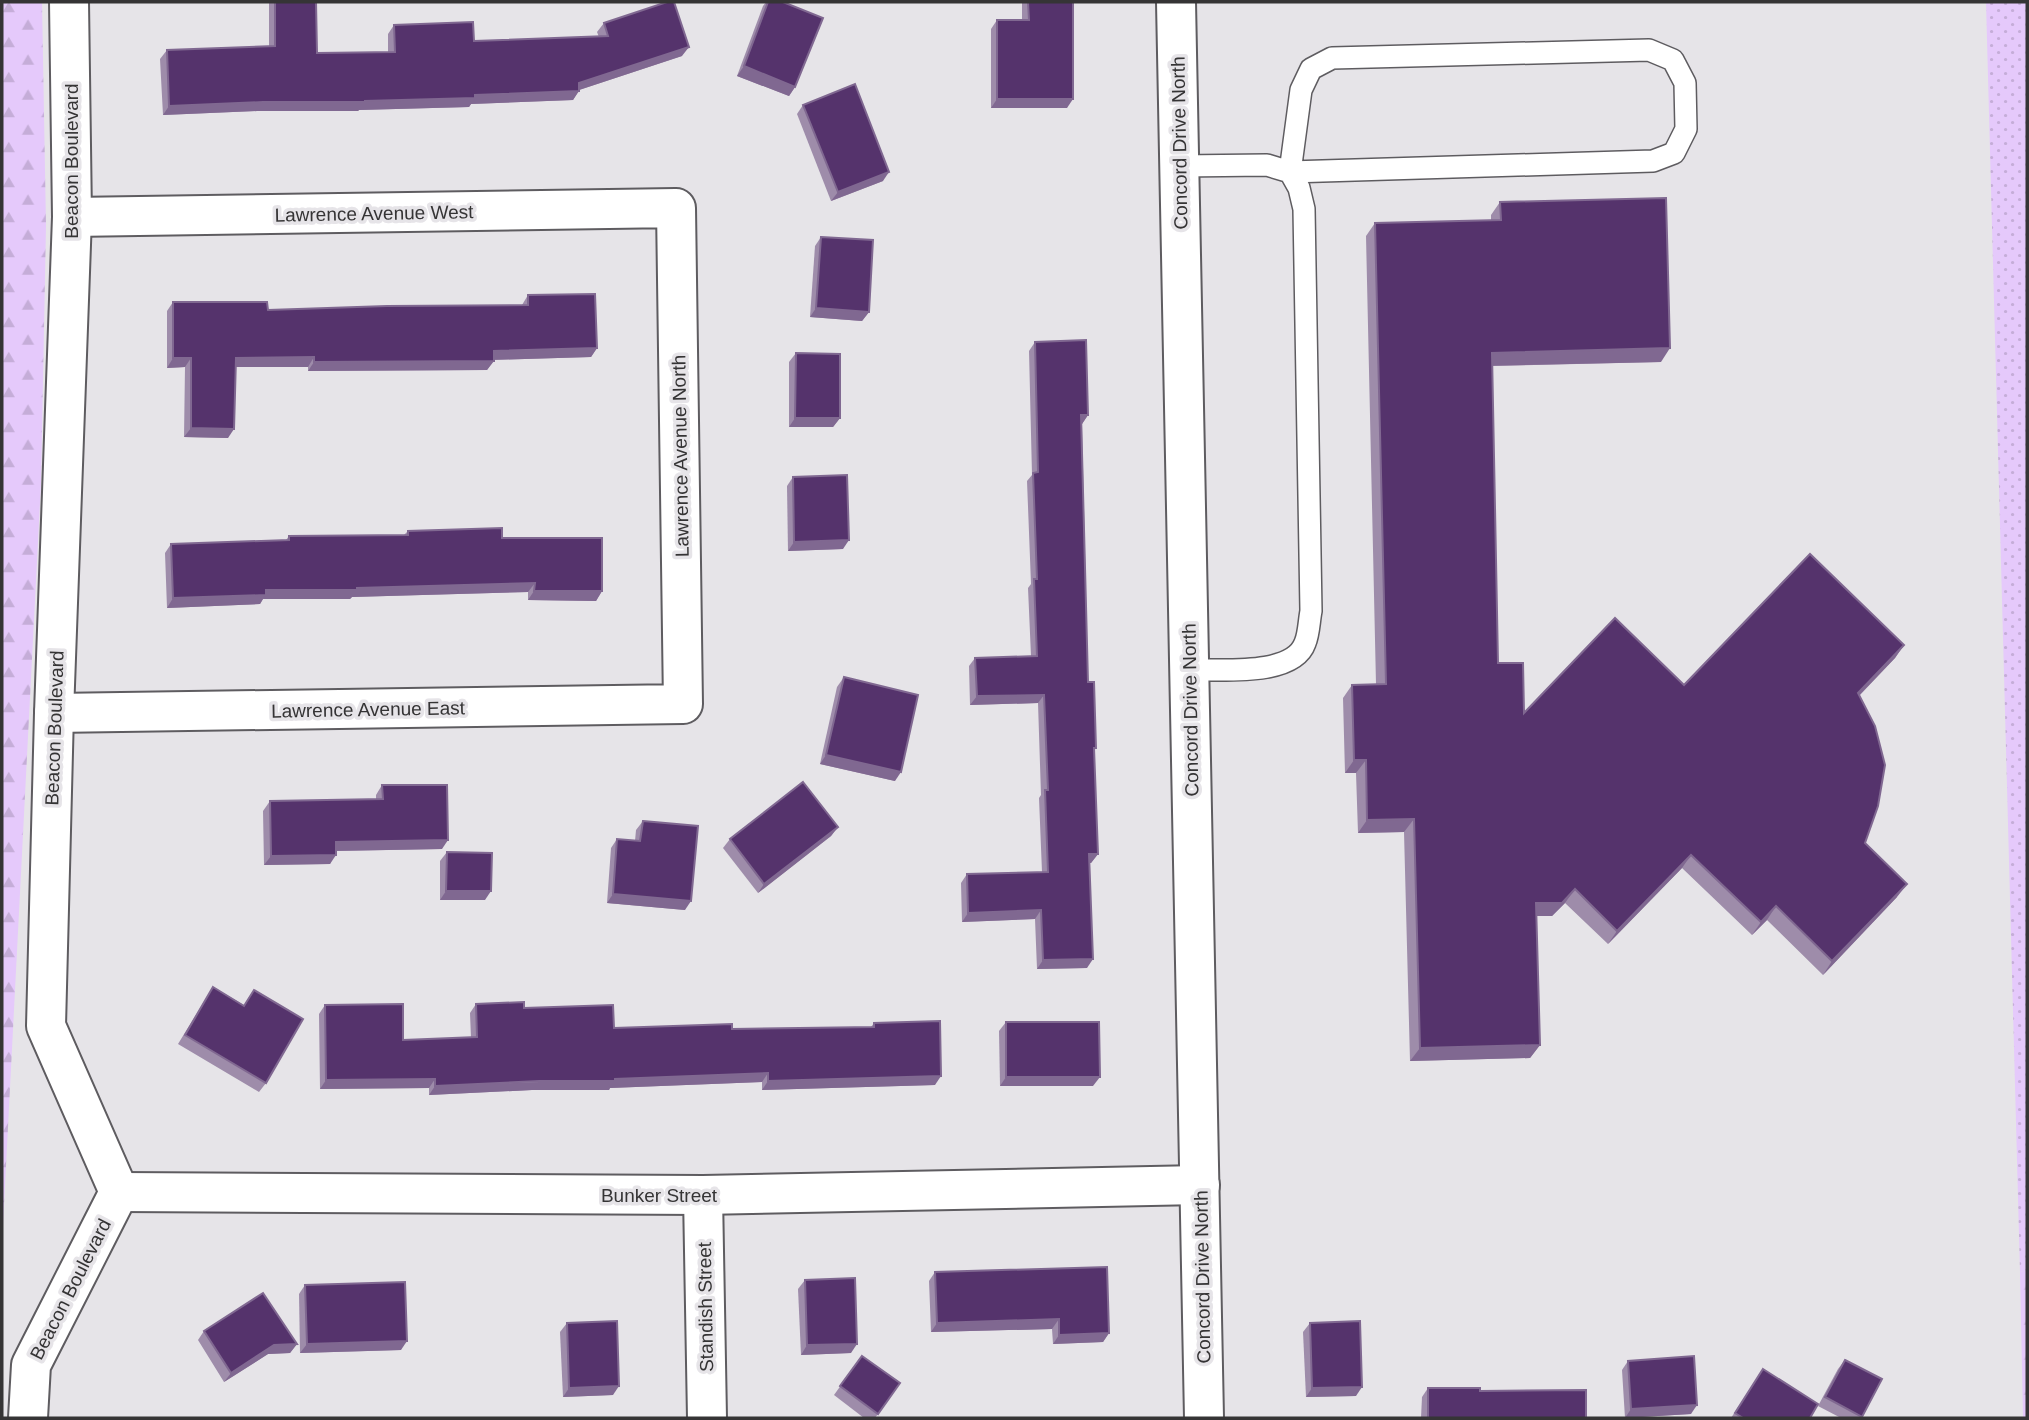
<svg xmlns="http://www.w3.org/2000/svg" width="2029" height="1420" font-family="Arial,sans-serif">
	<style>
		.grass { fill: url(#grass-dots) }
		.forest { fill: url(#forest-firs) }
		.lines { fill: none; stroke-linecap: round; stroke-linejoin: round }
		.lane-casing { stroke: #5e5c60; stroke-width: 24 }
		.street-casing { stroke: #5e5c60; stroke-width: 42 }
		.lane { stroke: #fff; stroke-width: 21 }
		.street { stroke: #fff; stroke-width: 38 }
		.wall { fill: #9e8caa }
		.shaded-wall { fill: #806891 }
		.building { fill: #55336c; stroke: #806891; stroke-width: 2 }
		.labels { text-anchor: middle; stroke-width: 7; stroke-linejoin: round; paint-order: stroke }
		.street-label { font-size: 19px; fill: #353435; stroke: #e6e4e8 }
	</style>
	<defs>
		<pattern id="grass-dots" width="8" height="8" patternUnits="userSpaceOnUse" patternTransform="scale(1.75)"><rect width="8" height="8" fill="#e5c9fb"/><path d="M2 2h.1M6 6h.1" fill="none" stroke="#c5add8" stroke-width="1.8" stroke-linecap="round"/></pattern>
		<pattern id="forest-firs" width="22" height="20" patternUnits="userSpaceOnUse" patternTransform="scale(1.75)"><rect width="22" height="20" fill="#e5c9fb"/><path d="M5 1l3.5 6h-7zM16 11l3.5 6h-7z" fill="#c5add8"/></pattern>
	</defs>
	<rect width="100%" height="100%" fill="#e6e4e8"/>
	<path class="grass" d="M1986,2H2027V1270L2020,1272Z"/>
	<g class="forest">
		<path d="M2,2H42L46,226L41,483L2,1244Z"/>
		<path d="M2027,1270V1418H2023L2020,1272Z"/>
	</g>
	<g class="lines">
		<defs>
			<path id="lane" d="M1179,166L1267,165L1290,172L1653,161L1674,153L1686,129L1685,83L1673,60L1649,50L1332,58L1311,69L1301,90L1290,172L1299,188L1304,209L1311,611C1309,621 1309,634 1305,643C1293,677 1219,669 1190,670"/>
			<g id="street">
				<path d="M1176,2L1204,1418"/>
				<path d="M54,713L683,704L676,208L72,217"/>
				<path d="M119,1192L703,1195L1200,1185"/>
				<path d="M703,1195L707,1418"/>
				<path d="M28,1418L31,1365L119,1192L46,1026L54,713L72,217L69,2"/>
			</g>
		</defs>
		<use href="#lane" class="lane-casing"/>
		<use href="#street" class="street-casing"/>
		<use href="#lane" class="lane"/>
		<use href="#street" class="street"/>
	</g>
	<g class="wall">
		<path d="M269,2H316L317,53L388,52V34L394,25L474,41L599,37L597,32L604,23L682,56L579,90L573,100L471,104L469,107L359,110L358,111H257L163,115L160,59L167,50L269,47Z"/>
		<path d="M766,2H783L795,87L789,96L737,76L763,6Z"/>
		<path d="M1022,2H1073L1067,108H991V29L997,20H1022Z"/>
		<path d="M803,105L883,181L831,201L797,114Z"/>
		<path d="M1500,202L1661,362L1492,366L1498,663L1524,713L1904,645L1895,658L1860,695L1865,843L1897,897L1823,975L1767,920L1752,935L1682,868L1608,944L1565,903L1552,916H1536L1540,1045L1530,1058L1410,1061L1404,832L1358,833L1356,773H1345L1343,698L1352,685L1376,684L1366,236L1375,223L1491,220V215Z"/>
		<path d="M821,237L869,312L862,321L810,317L815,246Z"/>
		<path d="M528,295L597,348L591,357L494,360L487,370L308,371V367H236L228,438L184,437L185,367L167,368V311L173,302L268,310L522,305Z"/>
		<path d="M1035,342L1088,415L1082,424L1088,682L1096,748L1094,751L1098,854L1091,863H1089L1087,968L1037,969L1035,919L962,922L961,883L967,874L1042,872L1039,798L1041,795L1038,703L970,705L969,666L975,658L1031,656L1028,588L1031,584L1027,481L1032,475L1029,351Z"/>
		<path d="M796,353L840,418L833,427H789V362Z"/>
		<path d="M793,477L843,549L788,551L787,486Z"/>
		<path d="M408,531L502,538L602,591L596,601L528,600V592L352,597L350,599H263L260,604L167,608L165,553L171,544L286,540L289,536L404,535Z"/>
		<path d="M844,677L895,781L820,764L837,687Z"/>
		<path d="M382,785L442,849L336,851L330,864L264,865L263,811L270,801L376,800V795Z"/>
		<path d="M643,821L685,910L607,903L611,848L617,839L635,841L636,830Z"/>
		<path d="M838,827L831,836L758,893L723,848L730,839Z"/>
		<path d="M447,852L485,900H440V861Z"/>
		<path d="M213,987L244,1005L254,990L266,1083L259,1092L178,1044Z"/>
		<path d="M476,1004L524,1008L614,1028L732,1029L871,1027L874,1023L935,1085L762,1090V1082L610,1088L609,1090H532L429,1095V1088L320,1089L319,1014L325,1005L403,1040L471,1038L470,1013Z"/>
		<path d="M1006,1022L1093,1086H1000L999,1031Z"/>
		<path d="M935,1272L1109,1333L1103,1342L1053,1344L1052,1329L931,1332L929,1281Z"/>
		<path d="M805,1280L851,1353L801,1355L798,1289Z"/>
		<path d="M305,1285L401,1350L300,1353L299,1294Z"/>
		<path d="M567,1323L613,1395L563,1397L560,1332Z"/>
		<path d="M1310,1323L1356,1396L1306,1397L1303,1332Z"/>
		<path d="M204,1331L297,1344L290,1353L268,1354L224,1382L198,1340Z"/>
		<path d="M862,1356L900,1383L875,1418H864L834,1395Z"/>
		<path d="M1845,1360L1882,1379L1861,1418H1841L1818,1406L1838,1369Z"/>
		<path d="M1628,1361L1691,1414L1625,1418L1622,1370Z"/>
		<path d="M1757,1378L1810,1418H1731Z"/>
		<path d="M1428,1388L1480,1391L1586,1418H1421L1422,1397Z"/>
	</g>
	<g class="shaded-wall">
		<path d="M689,47L682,56L576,91H579L573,100L471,104L469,107L359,110L358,111H257L163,115L169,106L263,102L365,101L475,95L579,83Z"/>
		<path d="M744,66L795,87L789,96L737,76Z"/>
		<path d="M997,99H1073L1067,108H991Z"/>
		<path d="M889,172L883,181L831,201L838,192Z"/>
		<path d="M816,308L869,312L862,321L810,317Z"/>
		<path d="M597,348L591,357L487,360L494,351Z"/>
		<path d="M1670,348L1661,362L1482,366L1492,353Z"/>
		<path d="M314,357L308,367H230L236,358Z"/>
		<path d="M173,358H191L185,367L167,368Z"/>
		<path d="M494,361L487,370L308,371L314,362Z"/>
		<path d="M1081,415H1088L1082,424Z"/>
		<path d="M795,418H840L833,427H789Z"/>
		<path d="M191,428L234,429L228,438L184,437Z"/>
		<path d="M849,540L843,549L788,551L794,542Z"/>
		<path d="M535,583L528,592L352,597L350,599H263L260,604L167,608L173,598L266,590Z"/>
		<path d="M534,591H602L596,601L528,600Z"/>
		<path d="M1904,645L1895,658L1849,706L1858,693Z"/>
		<path d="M1044,695L1038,703L970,705L977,696Z"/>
		<path d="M826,755L901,772L895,781L820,764Z"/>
		<path d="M1354,760H1366L1356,773H1345Z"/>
		<path d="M1414,819L1404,832L1358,833L1367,820Z"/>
		<path d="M838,827L831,836L758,893L764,884Z"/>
		<path d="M448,840L442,849L330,851L336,842Z"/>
		<path d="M1089,854H1098L1091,863H1083Z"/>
		<path d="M336,855L330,864L264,865L271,856Z"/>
		<path d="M1691,855L1682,868L1608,944L1617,931Z"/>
		<path d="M1907,884L1897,897L1823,975L1832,961Z"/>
		<path d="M1575,889L1565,903L1552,916H1527L1536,903Z"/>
		<path d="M446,891H491L485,900H440Z"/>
		<path d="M613,894L691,901L685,910L607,903Z"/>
		<path d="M1776,906L1767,920L1752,935L1761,922Z"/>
		<path d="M1041,910L1035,919L962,922L968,913Z"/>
		<path d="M1093,959L1087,968L1037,969L1043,960Z"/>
		<path d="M1540,1045L1530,1058L1410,1061L1420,1048Z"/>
		<path d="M768,1073L762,1082L610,1088L609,1090H532L429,1095L435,1086Z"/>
		<path d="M941,1076L935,1085L762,1090L768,1081Z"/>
		<path d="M1006,1077H1100L1093,1086H1000Z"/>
		<path d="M435,1079L429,1088L320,1089L326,1080Z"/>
		<path d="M1059,1319L1052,1329L931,1332L937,1323Z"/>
		<path d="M1109,1333L1103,1342L1053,1344L1059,1335Z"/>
		<path d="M407,1341L401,1350L300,1353L307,1344Z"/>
		<path d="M297,1344L290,1353L268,1354L224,1382L231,1373L274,1345Z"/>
		<path d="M857,1344L851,1353L801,1355L807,1345Z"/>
		<path d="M619,1386L613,1395L563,1397L569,1388Z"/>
		<path d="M1362,1387L1356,1396L1306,1397L1312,1388Z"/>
		<path d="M1697,1405L1691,1414L1625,1418L1631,1409Z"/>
	</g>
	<g class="building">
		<path d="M275,2H316L317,53L395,52L394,25L473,22L474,41L608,36L604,23L667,2H674L689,47L579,83V91L475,95V98L365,101V102H263L169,106L167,50L275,46Z"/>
		<path d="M768,2H783L823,18L795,87L744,66Z"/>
		<path d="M1028,2H1073V99H997V20H1029Z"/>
		<path d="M855,84L889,172L838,192L803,105Z"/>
		<path d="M1666,198L1670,348L1492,353L1498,663H1523L1524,713L1615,618L1684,685L1810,554L1904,645L1858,693L1875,726L1885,765L1878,806L1865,843L1907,884L1832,961L1776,906L1761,922L1691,855L1617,931L1575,889L1562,903H1536L1540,1045L1420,1048L1414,819L1367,820L1366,760H1354L1352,685L1386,684L1375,223L1501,220L1500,202Z"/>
		<path d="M821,237L873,240L869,312L816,308Z"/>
		<path d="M595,294L597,348L494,351V361L314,362V357L236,358L234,429L191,428V358H173V302H267L268,310L387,306L528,305V295Z"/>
		<path d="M1086,340L1088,415H1081L1088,682H1094L1096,748H1094L1098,854H1089L1093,959L1043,960L1041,910L968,913L967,874L1048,872L1045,790H1048L1044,695L977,696L975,658L1037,656L1034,579H1037L1033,473L1038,472L1035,342Z"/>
		<path d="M796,353L840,354V418H795Z"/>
		<path d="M847,475L849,540L794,542L793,477Z"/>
		<path d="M502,528V538H602V591H534L535,583L357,588V590H266V595L173,598L171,544L289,540V536L408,535V531Z"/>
		<path d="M844,677L918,695L901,772L826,755Z"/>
		<path d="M803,782L838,827L764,884L730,839Z"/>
		<path d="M382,785H447L448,840L336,842V855L271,856L270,801L383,799Z"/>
		<path d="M643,821L698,826L691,901L613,894L617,839L640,841Z"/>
		<path d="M447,852L492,853L491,891H446Z"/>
		<path d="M213,987L244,1006L254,990L303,1019L266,1083L185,1035Z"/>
		<path d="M524,1002V1008L613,1005L614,1028L732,1024V1029L874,1027V1023L940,1021L941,1076L768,1081V1073L615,1079V1081H539L435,1086V1079L326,1080L325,1005L403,1004V1040L477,1037L476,1004Z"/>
		<path d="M1006,1022H1099L1100,1077H1006Z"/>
		<path d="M1107,1267L1109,1333L1059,1335V1319L937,1323L935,1272Z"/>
		<path d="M855,1278L857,1344L807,1345L805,1280Z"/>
		<path d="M405,1282L407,1341L307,1344L305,1285Z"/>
		<path d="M263,1293L297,1344L274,1345L231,1373L204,1331Z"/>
		<path d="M617,1321L619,1386L569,1388L567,1323Z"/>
		<path d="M1360,1321L1362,1387L1312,1388L1310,1323Z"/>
		<path d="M862,1356L900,1383L878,1414L840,1386Z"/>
		<path d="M1694,1356L1697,1405L1631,1409L1628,1361Z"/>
		<path d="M1845,1360L1882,1379L1862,1417L1825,1397Z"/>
		<path d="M1763,1369L1818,1404L1810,1418H1743L1735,1413Z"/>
		<path d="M1428,1388H1480V1391L1586,1390V1418H1428Z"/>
	</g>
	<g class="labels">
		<g class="street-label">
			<text transform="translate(1179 143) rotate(-91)" y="7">Concord Drive North</text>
			<text transform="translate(71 161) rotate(-90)" y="7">Beacon Boulevard</text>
			<text transform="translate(374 213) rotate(-1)" y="7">Lawrence Avenue West</text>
			<text transform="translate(680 456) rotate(-91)" y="7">Lawrence Avenue North</text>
			<text transform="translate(368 709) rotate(-1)" y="7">Lawrence Avenue East</text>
			<text transform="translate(1190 710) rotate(-91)" y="7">Concord Drive North</text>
			<text transform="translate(54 728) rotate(-88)" y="7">Beacon Boulevard</text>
			<text x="659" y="1202">Bunker Street</text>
			<text transform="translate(1202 1277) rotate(-91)" y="7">Concord Drive North</text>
			<text transform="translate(70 1289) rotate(-63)" y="7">Beacon Boulevard</text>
			<text transform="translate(705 1307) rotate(-91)" y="7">Standish Street</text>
		</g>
	</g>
	<rect width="2029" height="1420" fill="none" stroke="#353435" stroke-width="7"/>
</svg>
